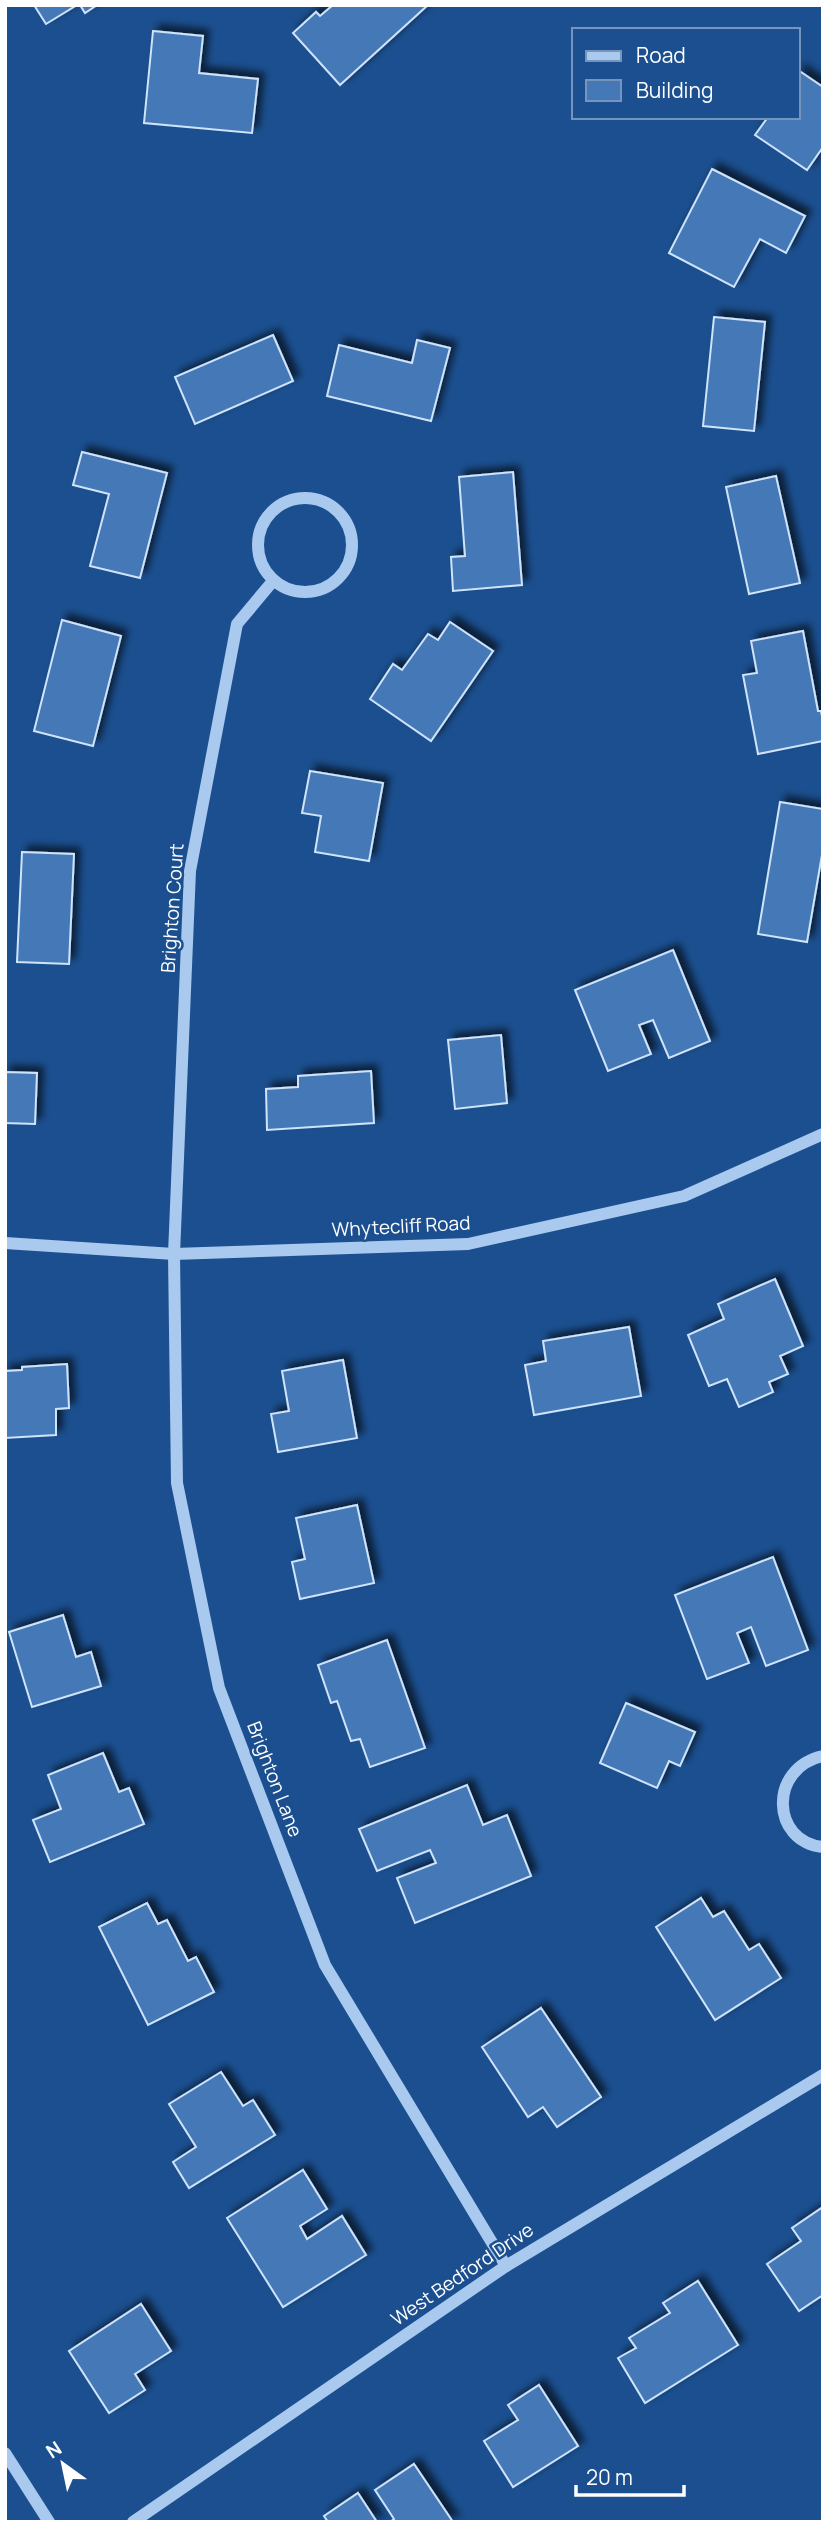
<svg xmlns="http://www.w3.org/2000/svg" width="828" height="2527" font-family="Manrope,sans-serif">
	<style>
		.building { fill: #4478b7; stroke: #cfe3fa; stroke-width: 2; filter: url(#shadow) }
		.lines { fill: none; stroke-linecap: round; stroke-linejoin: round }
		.minor { stroke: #a9c9ee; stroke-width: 12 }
		.labels { text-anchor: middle; stroke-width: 5; stroke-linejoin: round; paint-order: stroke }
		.street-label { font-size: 19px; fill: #fff; stroke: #1b4f8f }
	</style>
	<defs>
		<filter id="shadow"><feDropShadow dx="6" dy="-6" stdDeviation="3.5" flood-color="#0009"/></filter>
	</defs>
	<rect width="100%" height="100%" fill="#1b4f8f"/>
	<g class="building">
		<path d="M34,5H77L46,24Z"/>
		<path d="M80,5H97L85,13Z"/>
		<path d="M333,5H428L340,85L293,33L316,12L320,16Z"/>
		<path d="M153,31L203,36L199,73L258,79L252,133L144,123Z"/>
		<path d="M798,70L823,87V147L807,170L755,135L768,117H798Z"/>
		<path d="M712,169L805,216L786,253L760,239L734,287L669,253Z"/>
		<path d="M714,317L765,322L754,431L703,426Z"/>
		<path d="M273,335L293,381L195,424L175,377Z"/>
		<path d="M417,340L450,348L431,421L327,396L339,345L412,363Z"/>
		<path d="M82,452L167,473L140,578L90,566L109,494L73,485Z"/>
		<path d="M513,472L522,585L453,591L451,557L465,556L459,477Z"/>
		<path d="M776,476L800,583L749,594L726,487Z"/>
		<path d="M62,620L121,636L93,746L34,731Z"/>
		<path d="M450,622L493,651L431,741L370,699L393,664L402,670L428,634L438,640Z"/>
		<path d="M803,631L818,711H821L823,721V741L758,754L743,675L757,673L751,641Z"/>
		<path d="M310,771L383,783L369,861L315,852L321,816L302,813Z"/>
		<path d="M780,802L823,809V849L807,942L758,934Z"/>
		<path d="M22,852L74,854L69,964L17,962Z"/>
		<path d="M673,950L710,1041L669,1058L653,1020L639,1025L651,1054L608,1071L575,990Z"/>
		<path d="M501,1035L507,1103L455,1109L448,1040Z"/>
		<path d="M371,1071L374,1123L267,1130L266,1089L298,1087V1076Z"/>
		<path d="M5,1072L37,1073L35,1124L5,1123Z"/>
		<path d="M775,1279L803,1346L780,1356L788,1374L769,1382L773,1392L739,1407L727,1379L709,1386L688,1335L724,1319L718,1304Z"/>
		<path d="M629,1327L641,1396L534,1415L525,1365L546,1361L543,1341Z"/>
		<path d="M343,1360L357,1438L278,1452L271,1414L289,1411L282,1371Z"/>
		<path d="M67,1364L69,1408L56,1409V1435L5,1438V1371L22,1370V1367Z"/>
		<path d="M357,1505L374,1583L300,1599L292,1562L305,1559L296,1518Z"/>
		<path d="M773,1557L808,1650L766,1666L751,1627L737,1633L749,1663L707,1679L675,1595Z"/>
		<path d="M63,1615L76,1657L91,1652L101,1686L32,1707L9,1632Z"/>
		<path d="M387,1640L425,1748L370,1767L360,1739L351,1741L337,1701L331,1703L318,1665Z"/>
		<path d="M626,1703L695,1732L680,1766L669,1761L657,1788L600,1763Z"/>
		<path d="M103,1753L119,1792L129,1788L144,1824L50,1862L33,1820L61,1809L48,1775Z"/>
		<path d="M467,1785L483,1825L507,1815L531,1876L415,1923L397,1878L436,1863L430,1850L377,1871L359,1829Z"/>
		<path d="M701,1898L713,1917L724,1911L749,1950L759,1944L781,1978L715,2020L656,1927Z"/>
		<path d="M147,1903L158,1924L167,1920L188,1961L196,1957L214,1992L148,2025L99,1927Z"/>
		<path d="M541,2008L601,2097L557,2127L543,2107L528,2117L482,2047Z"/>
		<path d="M221,2072L243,2106L253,2100L275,2135L189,2188L173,2162L196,2147L169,2104Z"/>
		<path d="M303,2170L327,2209L300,2226L307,2239L342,2216L366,2255L283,2307L227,2218Z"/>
		<path d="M823,2207V2295L799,2311L767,2264L801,2241L792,2228Z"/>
		<path d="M698,2281L738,2345L645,2403L618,2358L636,2348L629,2338L670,2313L663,2303Z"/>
		<path d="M141,2304L171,2351L135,2374L145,2390L109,2413L69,2351Z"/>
		<path d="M539,2385L578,2446L513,2487L484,2441L518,2420L508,2405Z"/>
		<path d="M414,2464L453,2522H390L394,2519L375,2490Z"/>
		<path d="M358,2493L377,2522H328L324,2516Z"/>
	</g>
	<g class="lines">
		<g class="minor">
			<circle cx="305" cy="545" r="47"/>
			<path d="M273,581L237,624L190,871L174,1254L177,1483L219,1688L325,1965L506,2266"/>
			<path d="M5,1243L174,1254L468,1244L684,1196L823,1134"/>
			<path d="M823,1756C768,1768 771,1842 823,1847"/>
			<path d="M5,2453L49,2522"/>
			<path d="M133,2522L506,2266L823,2075"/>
		</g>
	</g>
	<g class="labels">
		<g class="street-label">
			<text transform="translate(172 908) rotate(-86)" y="7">Brighton Court</text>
			<text transform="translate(401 1226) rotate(-3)" y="7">Whytecliff Road</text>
			<text transform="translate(275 1779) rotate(69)" y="7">Brighton Lane</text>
			<text transform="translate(462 2274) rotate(-34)" y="7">West Bedford Drive</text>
		</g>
	</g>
	<rect width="828" height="2527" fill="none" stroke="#ffffff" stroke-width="14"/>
	<rect x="572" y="28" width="228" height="91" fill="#1b4f8f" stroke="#7695bc" stroke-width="2"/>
	<rect x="586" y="51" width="35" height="10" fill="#a9c9ee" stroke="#7695bc" stroke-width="2"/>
	<text x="636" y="63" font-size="21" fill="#ffffff">Road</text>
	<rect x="586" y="80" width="35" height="21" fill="#4478b7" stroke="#7695bc" stroke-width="2"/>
	<text x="636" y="98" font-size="21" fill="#ffffff">Building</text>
	<g transform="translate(63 2464) rotate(327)" stroke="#1b4f8f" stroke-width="5" paint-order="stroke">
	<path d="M0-5L12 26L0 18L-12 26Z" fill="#ffffff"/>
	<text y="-10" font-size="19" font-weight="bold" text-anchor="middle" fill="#ffffff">N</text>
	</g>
	<path d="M576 2485v10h108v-10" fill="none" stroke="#ffffff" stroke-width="3.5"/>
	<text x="586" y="2485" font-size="21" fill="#ffffff" stroke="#1b4f8f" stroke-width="5" paint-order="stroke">20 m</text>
</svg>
